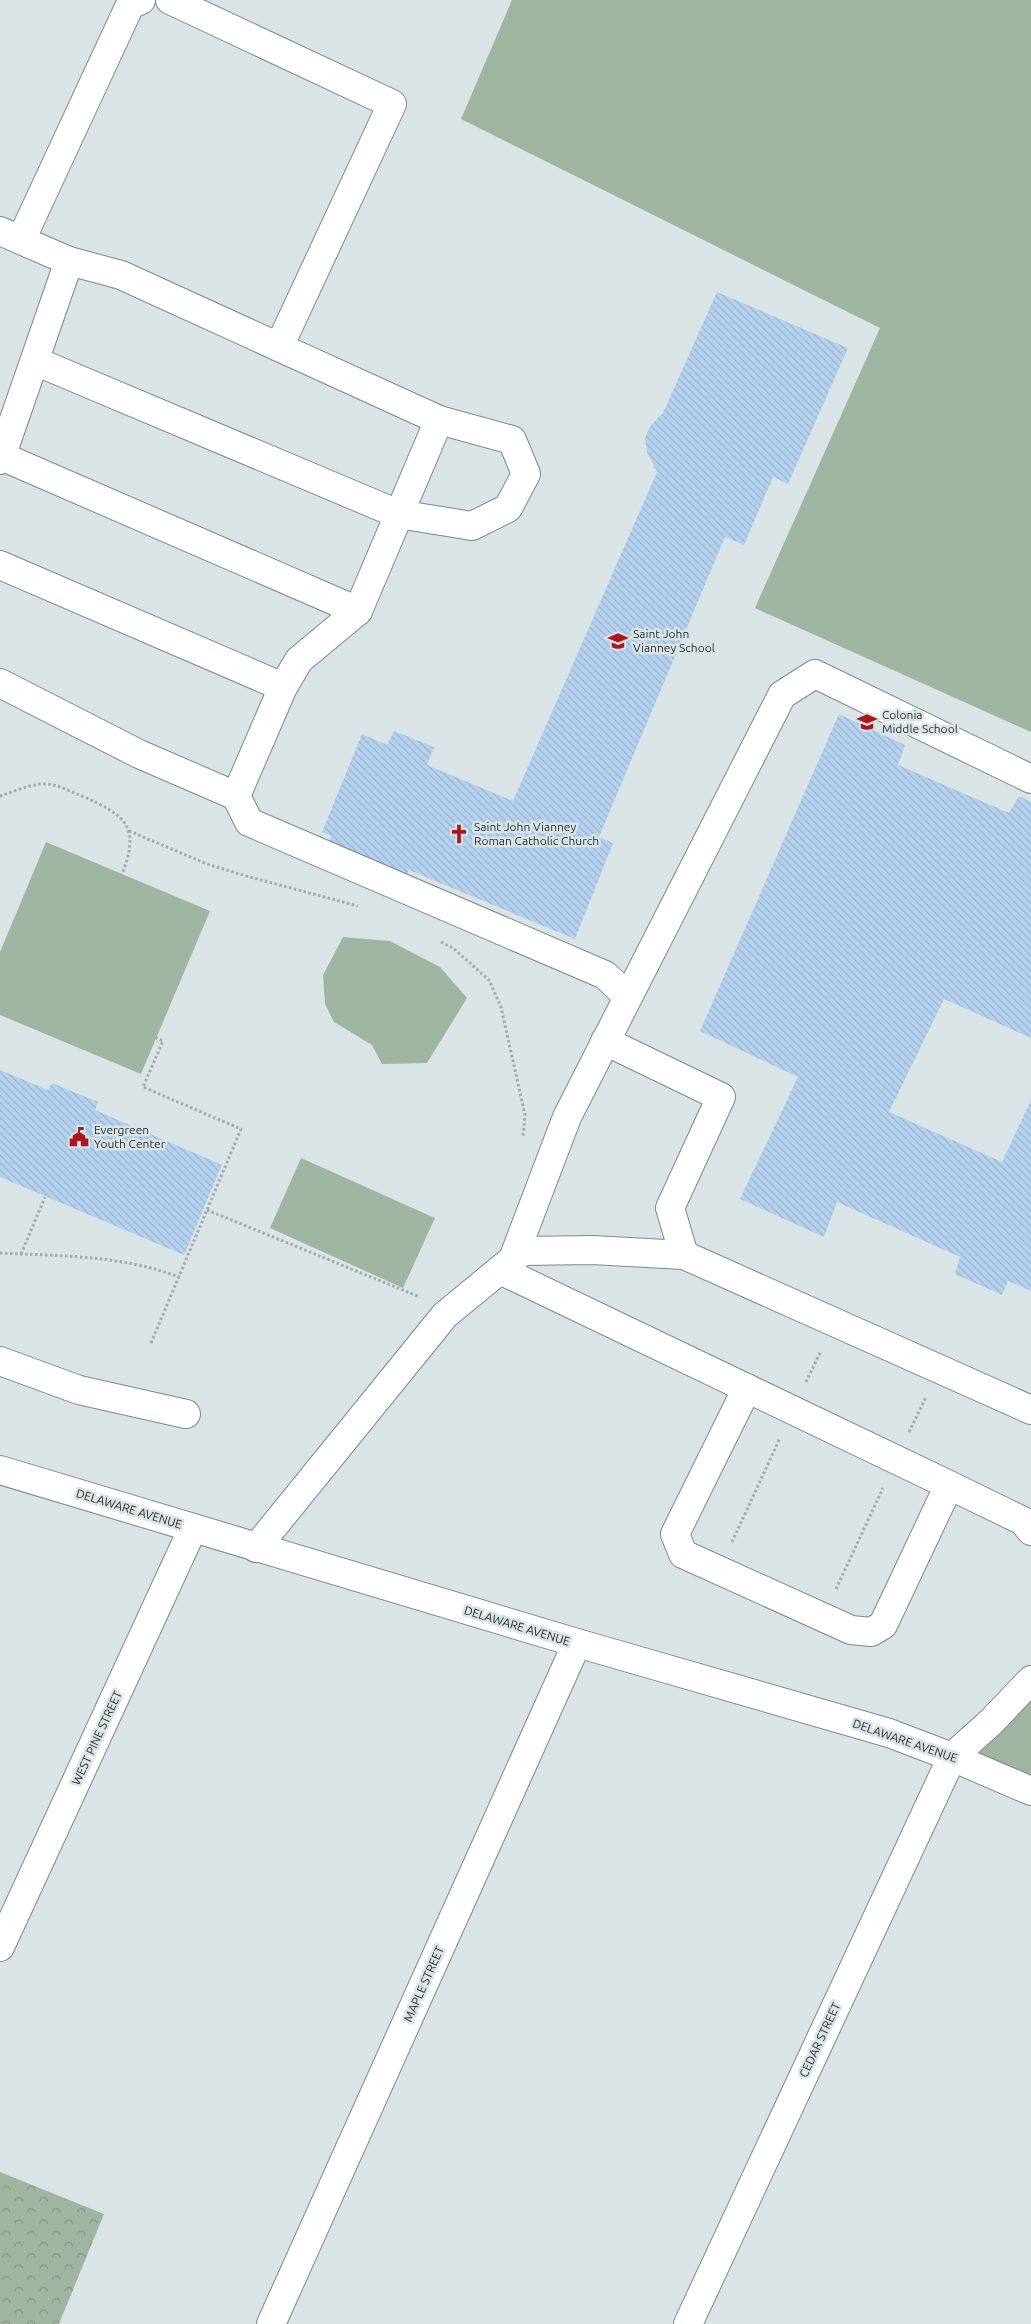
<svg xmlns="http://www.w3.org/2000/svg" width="1031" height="2324" font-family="Ubuntu,sans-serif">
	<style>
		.forest { fill: url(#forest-crowns) }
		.green { fill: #a0b5a1 }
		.building { fill: url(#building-back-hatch) }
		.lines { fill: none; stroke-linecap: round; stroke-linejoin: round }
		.minor-casing { stroke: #7f888a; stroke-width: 30 }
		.path { stroke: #a2aaac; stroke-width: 3; stroke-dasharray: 2.5 2.5; stroke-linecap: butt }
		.minor { stroke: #fff; stroke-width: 28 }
		.labels { text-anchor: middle; stroke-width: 5; stroke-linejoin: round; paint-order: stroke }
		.poi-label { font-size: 12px; fill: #2b2f30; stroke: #dae4e6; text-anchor: start }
		.street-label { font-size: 12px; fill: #2b2f30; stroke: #dae4e6 }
	</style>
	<defs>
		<pattern id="forest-crowns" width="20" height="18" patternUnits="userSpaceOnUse" patternTransform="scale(1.25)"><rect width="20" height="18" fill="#a0b5a1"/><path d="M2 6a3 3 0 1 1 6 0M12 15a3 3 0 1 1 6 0" fill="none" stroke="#839484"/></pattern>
		<pattern id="building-back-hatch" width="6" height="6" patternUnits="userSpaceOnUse" patternTransform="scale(1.25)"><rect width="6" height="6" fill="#b4d1f0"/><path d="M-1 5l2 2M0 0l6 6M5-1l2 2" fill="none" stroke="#9bb4ce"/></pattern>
	</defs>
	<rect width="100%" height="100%" fill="#dae4e6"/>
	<path class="forest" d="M0,2172L104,2214L59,2324H0Z"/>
	<g class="green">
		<path d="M512,0H1031V732L755,608L880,328L461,119Z"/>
		<path d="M46,842L210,911L141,1074L0,1015V952Z"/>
		<path d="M343,937L390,941L440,967L467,998L427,1063L382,1064L372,1045L334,1022L325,1004L323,975Z"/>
		<path d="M301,1158L435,1218L403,1288L270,1228Z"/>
		<path d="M1031,1695V1791L970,1763Z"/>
	</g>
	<g class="building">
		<path d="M717,292L848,348L788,484L773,477L744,545L725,537L599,837L613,843L575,939L409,870L404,879L329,844L331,836L322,832L362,734L387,745L394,731L434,747L427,765L513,801L657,472L647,452L645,438L651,425L663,413Z"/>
		<path d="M839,714L905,745L898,765L1009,813L1019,796L1031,802V1038L944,999L889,1112L1002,1162L1031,1100V1291L1008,1281L1002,1295L955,1274L960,1257L837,1202L824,1237L740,1199L798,1077L700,1031Z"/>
		<path d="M0,1070L48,1090L52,1083L98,1102L95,1110L222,1165L184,1255L0,1177Z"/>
	</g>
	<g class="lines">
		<defs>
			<g id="minor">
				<path d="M170,0L392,104L279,347"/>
				<path d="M0,231L69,261L121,275L439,420L358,611L299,660L283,687L236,796L139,754L0,683"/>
				<path d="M21,240L130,5L141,0"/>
				<path d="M35,361L398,514L472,526L508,508L526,474L512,440L439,420"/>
				<path d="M1,456L358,611"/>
				<path d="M0,460L69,261"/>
				<path d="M0,565L283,687"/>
				<path d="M236,796L249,822L605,975L627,996"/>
				<path d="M605,1041L721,1097L670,1208L684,1255"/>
				<path d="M513,1259L567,1117L782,695L815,674L1031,779"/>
				<path d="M500,1270L949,1485L1023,1521L1031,1531"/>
				<path d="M0,1361L79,1390L186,1414"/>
				<path d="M747,1388L675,1534L683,1554L851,1630L871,1632L883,1625L949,1485"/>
				<path d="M0,1470L577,1643L889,1733L952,1757L1031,1791"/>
				<path d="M256,1548L445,1315L523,1251L592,1250L684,1255L1031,1410"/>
				<path d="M0,1947L193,1528"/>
				<path d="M271,2324L577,1643"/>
				<path d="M688,2324L952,1757L991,1722L1031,1680"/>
			</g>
		</defs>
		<use href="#minor" class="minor-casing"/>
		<g class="path">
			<path d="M0,796C13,792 28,785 41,784C56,783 69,791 82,796C125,815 141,826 122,874"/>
			<path d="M129,831L207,864L246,876L358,906"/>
			<path d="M441,942L453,948L489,980L501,1007L525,1115L523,1137"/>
			<path d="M207,1210L420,1297"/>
			<path d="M0,1253C61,1256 121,1255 179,1277"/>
			<path d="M21,1254L45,1197"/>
			<path d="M151,1343L241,1129L143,1087L163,1041L156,1038"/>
			<path d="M806,1382L821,1351"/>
			<path d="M909,1432L926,1397"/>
			<path d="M732,1542L780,1438"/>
			<path d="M836,1589L883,1488"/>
		</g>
		<use href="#minor" class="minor"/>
	</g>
	<defs>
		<symbol id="school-bare" viewBox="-9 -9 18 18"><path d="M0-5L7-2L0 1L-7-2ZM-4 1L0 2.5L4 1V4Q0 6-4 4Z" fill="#ab171d" stroke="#dae4e6" stroke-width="2.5" paint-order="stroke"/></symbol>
		<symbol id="church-bare" viewBox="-9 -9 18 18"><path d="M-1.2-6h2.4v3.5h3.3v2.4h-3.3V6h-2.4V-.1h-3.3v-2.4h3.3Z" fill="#ab171d" stroke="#dae4e6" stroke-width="2.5" paint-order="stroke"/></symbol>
		<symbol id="civic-bare" viewBox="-9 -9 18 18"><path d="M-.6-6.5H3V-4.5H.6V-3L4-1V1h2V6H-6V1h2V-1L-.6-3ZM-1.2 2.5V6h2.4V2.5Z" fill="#ab171d" stroke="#dae4e6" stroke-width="2.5" paint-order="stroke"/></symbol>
	</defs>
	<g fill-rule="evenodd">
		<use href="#school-bare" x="604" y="627" width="28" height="28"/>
		<use href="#school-bare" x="853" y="708" width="28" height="28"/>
		<use href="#church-bare" x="445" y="820" width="28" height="28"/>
		<use href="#civic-bare" x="65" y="1123" width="28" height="28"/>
	</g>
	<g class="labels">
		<g class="poi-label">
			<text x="633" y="638">Saint John<tspan x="633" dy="14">Vianney School</tspan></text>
			<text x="882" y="719">Colonia<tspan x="882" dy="14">Middle School</tspan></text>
			<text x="474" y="831">Saint John Vianney<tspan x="474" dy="14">Roman Catholic Church</tspan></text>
			<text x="94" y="1134">Evergreen<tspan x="94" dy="14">Youth Center</tspan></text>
		</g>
		<g class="street-label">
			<text transform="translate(129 1509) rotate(17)" y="4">DELAWARE AVENUE</text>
			<text transform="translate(517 1626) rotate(17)" y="4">DELAWARE AVENUE</text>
			<text transform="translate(97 1738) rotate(-65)" y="4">WEST PINE STREET</text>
			<text transform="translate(905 1741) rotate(19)" y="4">DELAWARE AVENUE</text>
			<text transform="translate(424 1984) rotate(-66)" y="4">MAPLE STREET</text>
			<text transform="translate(820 2040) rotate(-65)" y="4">CEDAR STREET</text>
		</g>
	</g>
</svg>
